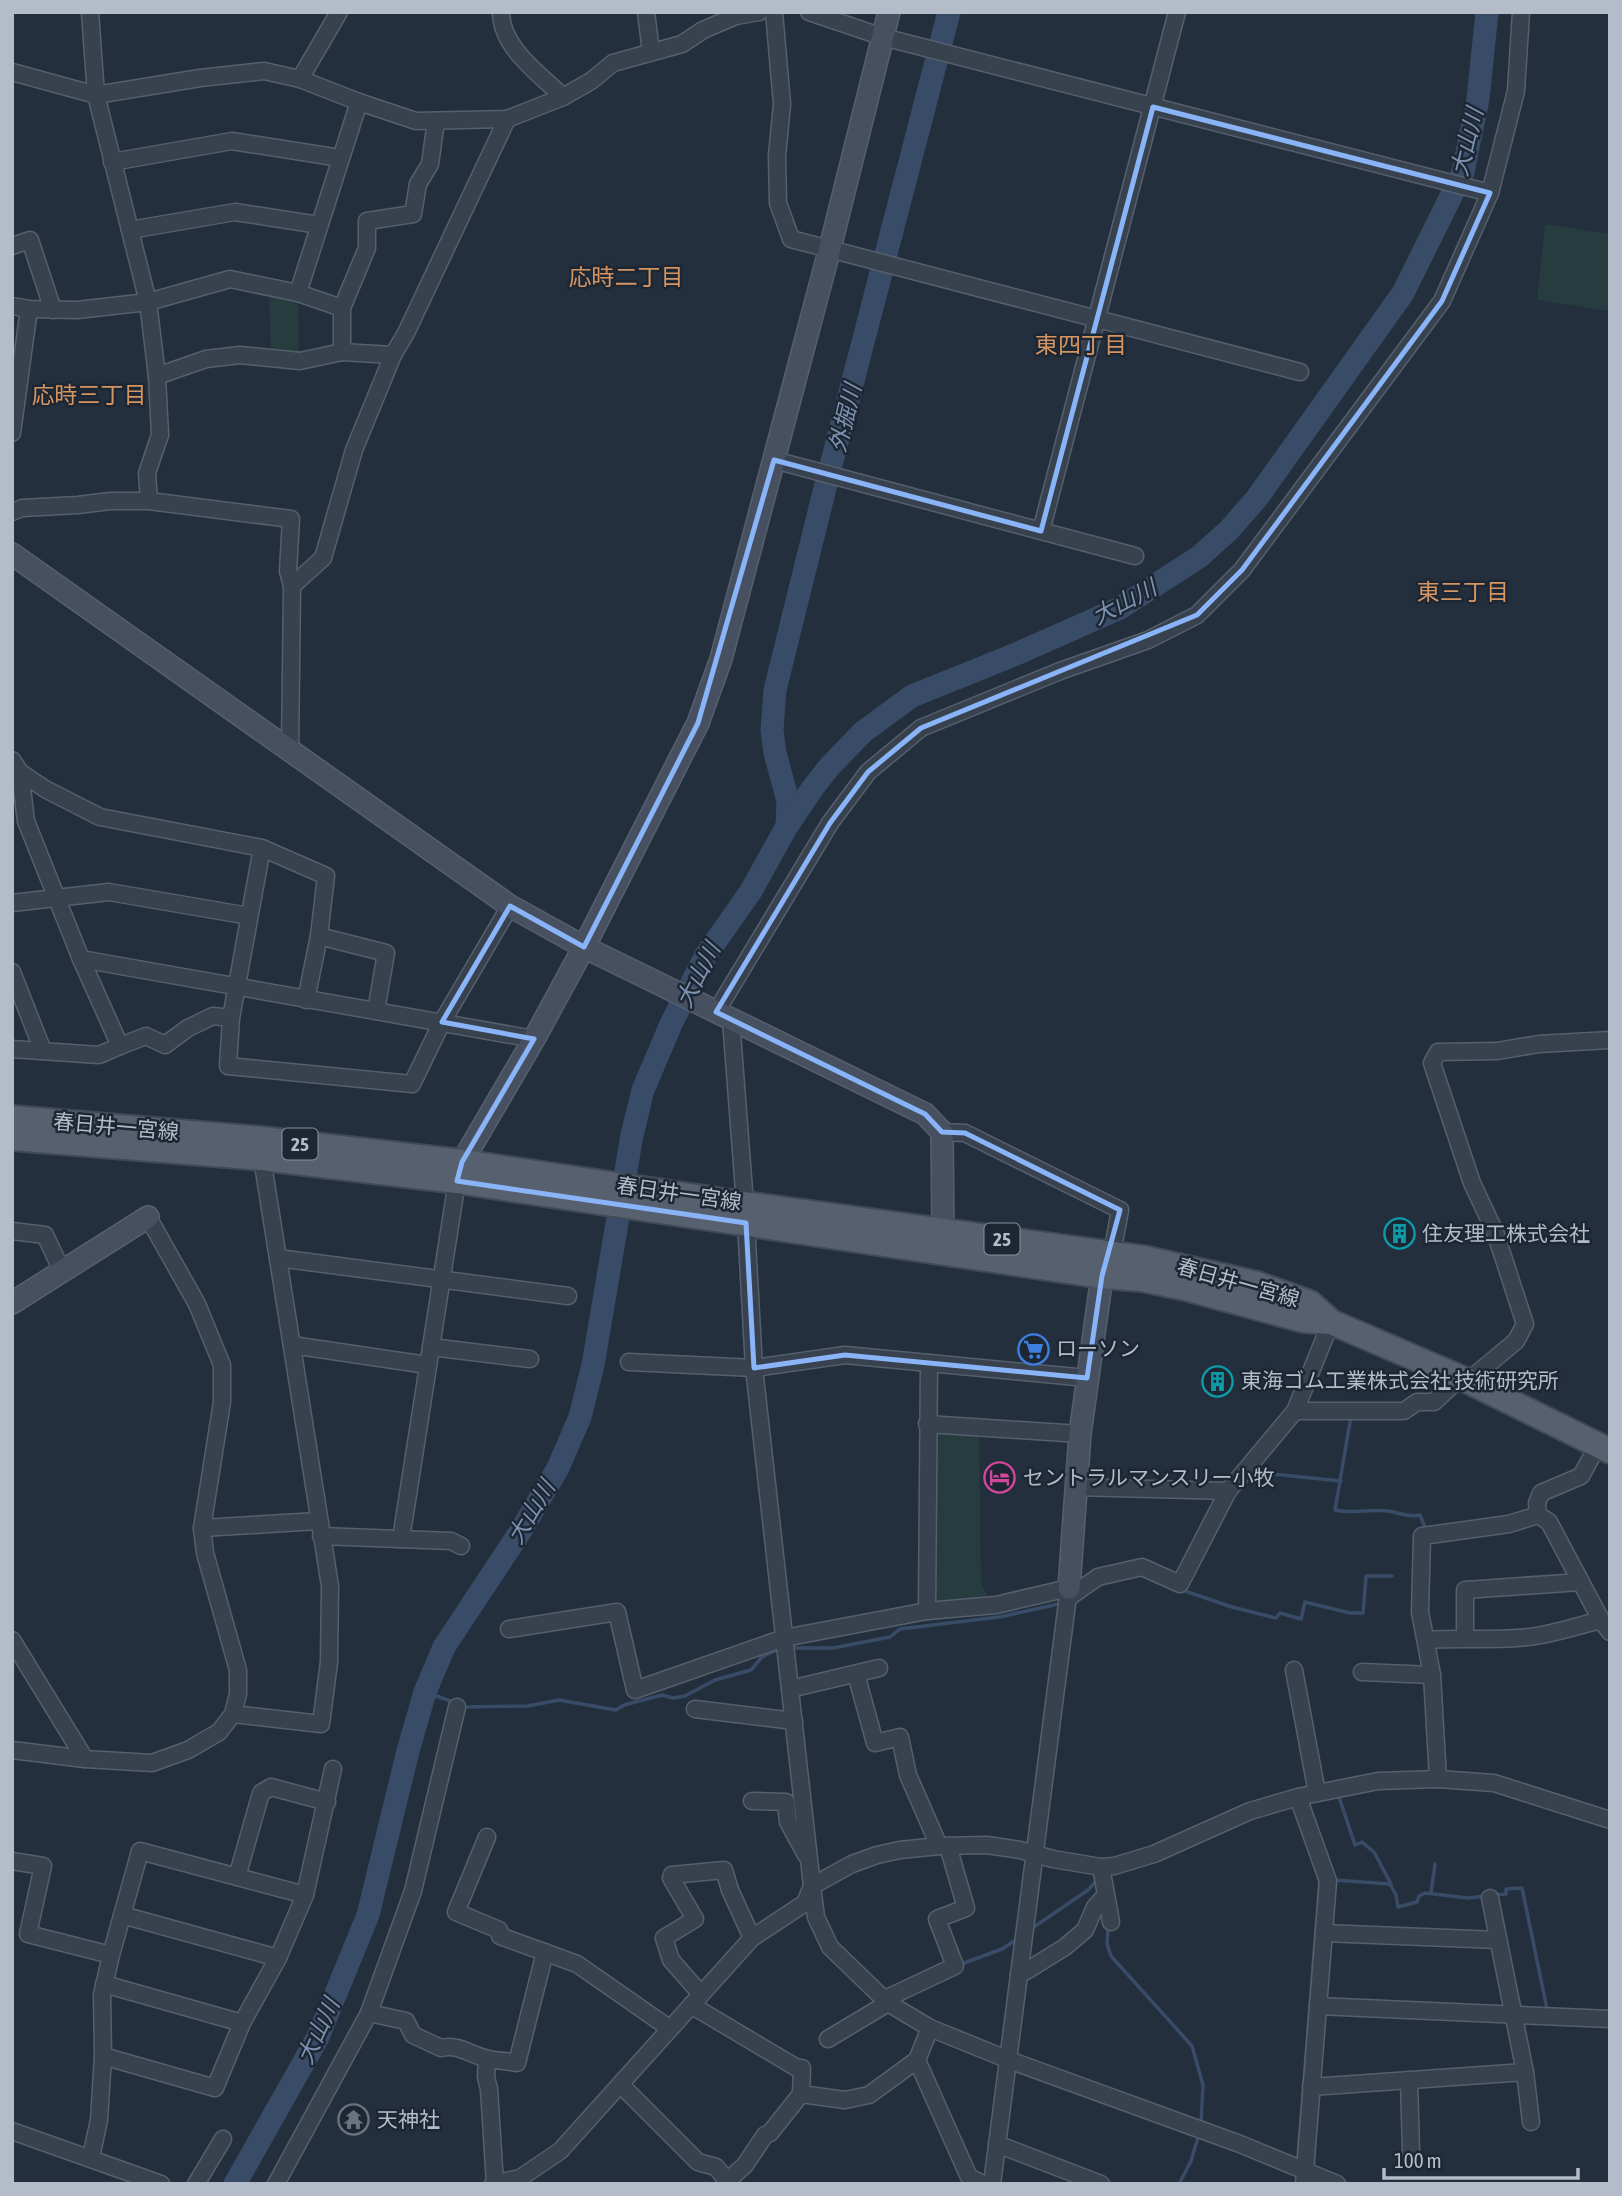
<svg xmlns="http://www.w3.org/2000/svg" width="1622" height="2196" font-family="'Asap Condensed','Noto Sans JP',sans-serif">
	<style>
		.green { fill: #263c3f }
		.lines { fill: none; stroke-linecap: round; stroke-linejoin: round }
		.stream { stroke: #394c67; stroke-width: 3.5 }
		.river { stroke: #394c67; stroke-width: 23 }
		.street-casing { stroke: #565f6c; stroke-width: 19 }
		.secondary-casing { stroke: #565f6c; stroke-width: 24 }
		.primary-casing { stroke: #414a57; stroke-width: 28 }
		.street { stroke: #38414e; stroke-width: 16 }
		.secondary { stroke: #465061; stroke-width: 21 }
		.primary { stroke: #56606e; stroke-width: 24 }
		.marked { fill: none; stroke: #8ab4f8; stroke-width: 5; stroke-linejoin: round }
		.labels { text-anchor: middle; stroke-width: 5; stroke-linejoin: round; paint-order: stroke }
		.shield { fill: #1d2633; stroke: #878f9c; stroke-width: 2 }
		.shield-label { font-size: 19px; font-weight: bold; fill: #b4bcc9 }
		.street-label { font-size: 21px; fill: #b4bcc9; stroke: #1d2633 }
		.poi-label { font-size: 21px; fill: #b4bcc9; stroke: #1d2633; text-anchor: start }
		.water-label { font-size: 23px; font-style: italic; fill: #7c92b1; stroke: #1d2633 }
		.neighbourhood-label { font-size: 23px; fill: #d59563; stroke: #1d2633 }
	</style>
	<rect width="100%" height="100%" fill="#242f3e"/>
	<g class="green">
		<path d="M1545,224L1610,234V311L1537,300Z"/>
		<path d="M269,293L298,300L299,357L271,355Z"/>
		<path d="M933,1429L979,1431L981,1583L989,1600L934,1605Z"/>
	</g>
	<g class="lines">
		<g class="stream">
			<path d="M1351,1416L1335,1510C1353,1514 1369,1509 1387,1511C1399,1512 1407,1518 1420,1515L1426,1530"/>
			<path d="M1254,1472L1341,1481"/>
			<path d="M1182,1590L1232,1607L1276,1618L1280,1613L1301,1619L1305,1602L1350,1613H1363L1366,1576H1392"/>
			<path d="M790,1648H833L890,1637L900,1629L999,1617L1059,1604"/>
			<path d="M425,1692L456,1703"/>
			<path d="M463,1707L528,1706L559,1700L616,1710L624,1705L662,1695L673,1698L685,1696L715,1680L751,1670L762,1657L779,1649"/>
			<path d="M1338,1794L1355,1845L1362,1842L1374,1852L1391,1884"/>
			<path d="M1334,1880L1390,1884L1396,1895L1398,1907L1417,1902L1419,1896L1425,1893L1468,1898L1487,1896"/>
			<path d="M1431,1893L1435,1864"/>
			<path d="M1495,1895L1506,1894V1889L1522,1888L1547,2009"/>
			<path d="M1108,1927L1107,1944L1111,1956L1192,2046L1203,2085L1201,2123"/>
			<path d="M1031,1929L1088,1890L1096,1881"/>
			<path d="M959,1965L1002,1949L1019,1938"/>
			<path d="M1298,2156L1320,1879H1323"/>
			<path d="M1179,2184L1191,2161L1199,2134"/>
		</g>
		<g class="river">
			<path d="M787,826L788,801L775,753L772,730L775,690L824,492L949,12"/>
			<path d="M235,2184L318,2037L368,1915L408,1751L425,1692L444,1647L520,1532L558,1468L580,1417L593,1365L632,1135L643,1090L671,1024L706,955L751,891L787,826L812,789L830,766L863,732L912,696L1014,655L1120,608L1199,557L1229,530L1257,498L1403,293L1463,172L1478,99L1487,12"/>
		</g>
		<defs>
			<g id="street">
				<path d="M501,12C501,48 540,74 563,97"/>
				<path d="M646,12L651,52"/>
				<path d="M774,12L782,104L777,156L778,203L791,239L1300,372"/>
				<path d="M809,12L883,37L1490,193"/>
				<path d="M12,72L96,95L200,78L264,71L300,79L359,102L416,121L507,119L563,97L591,81L613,63L682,44L703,30L736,16L759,12"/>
				<path d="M300,79L339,12"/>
				<path d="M112,162L232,141L340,158"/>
				<path d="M130,230L235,212L319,225"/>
				<path d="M12,246L30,240L53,310"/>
				<path d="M298,293L359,102"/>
				<path d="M12,306L29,309L77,310L148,302L230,279L298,293L342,308"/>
				<path d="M342,352V308L367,248V221L413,214L418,184L430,164L436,121"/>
				<path d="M157,376L206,359L240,355L300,361L342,352L393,355"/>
				<path d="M12,433L29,309"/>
				<path d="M774,460L1135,556"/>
				<path d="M149,501L291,519L288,571L292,586"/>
				<path d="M12,512L22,508L78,505L110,501H149L147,473L160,435L157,376L148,302L96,95L90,12"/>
				<path d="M1041,531L1177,12"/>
				<path d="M290,752L292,586L323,558L354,450L393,355L406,333L507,119"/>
				<path d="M12,760L20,772L45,789L100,817L262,848L326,876L319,936L306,1000"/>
				<path d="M20,772L26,821L81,959L120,1046L146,1036L165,1045L188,1028L213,1016L231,1018"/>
				<path d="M262,848L231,1018L228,1066L412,1084L442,1022L510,906"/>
				<path d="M12,903L109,892L249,916"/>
				<path d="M319,936L386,953L376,1011"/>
				<path d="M81,959L534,1039"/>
				<path d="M12,972L43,1051"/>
				<path d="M716,1012L830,823L868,772L921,728L1060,671L1148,640L1197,615L1242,570L1442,301L1490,193L1516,91L1521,12"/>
				<path d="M731,1020L745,1204"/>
				<path d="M12,1049L99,1055L120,1046"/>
				<path d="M942,1132L965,1133L1120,1210L1112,1254L1108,1262"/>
				<path d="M746,1223L754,1368L812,1886L816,1917L830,1947L888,2003L930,2028L1009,2060L1240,2144L1337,2184"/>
				<path d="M12,1231L45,1235L62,1271"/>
				<path d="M278,1258L568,1296"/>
				<path d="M292,1345L427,1365"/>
				<path d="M431,1347L530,1359"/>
				<path d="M629,1362L754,1368L845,1355L929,1363L927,1611"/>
				<path d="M929,1363L1087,1378"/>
				<path d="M1468,1381L1516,1341L1525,1324L1495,1232L1472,1183L1432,1063L1438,1052L1497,1051L1539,1044L1610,1040"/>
				<path d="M1295,1411H1404L1417,1402H1434L1460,1378"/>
				<path d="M927,1424L1080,1434"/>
				<path d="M1598,1445L1581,1476L1541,1493L1537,1503L1538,1515L1549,1522L1601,1620L1610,1632"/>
				<path d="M1075,1487L1228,1491L1295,1411L1331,1322"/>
				<path d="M202,1528L318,1521"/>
				<path d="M321,1536L451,1541L461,1546"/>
				<path d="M401,1539L457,1181"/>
				<path d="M1068,1598L1098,1577L1142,1567L1180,1584L1228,1491"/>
				<path d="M509,1629L617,1612L635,1690L784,1638L927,1611L996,1605L1069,1588L992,2184"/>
				<path d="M1465,1637V1590L1580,1582"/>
				<path d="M12,1640L85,1759L152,1763L188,1750L219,1732L233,1714L238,1694V1670L205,1553L202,1528L222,1402V1365L197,1304L148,1217"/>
				<path d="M1426,1640C1464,1637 1504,1642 1542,1635C1562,1631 1581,1625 1601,1620"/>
				<path d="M1294,1670L1317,1793"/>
				<path d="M1362,1672L1432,1675"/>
				<path d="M856,1674L875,1743L900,1737L908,1775L939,1846"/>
				<path d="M790,1689L879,1668"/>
				<path d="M695,1709L794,1721"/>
				<path d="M233,1714L321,1724L329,1662L330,1586L262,1158"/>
				<path d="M12,1750L85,1759"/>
				<path d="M1438,1779L1432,1675L1420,1612L1422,1536L1509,1524L1538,1515"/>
				<path d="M1298,1797L1328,1881L1304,2184"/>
				<path d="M752,1801L786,1802L788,1822L806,1855"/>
				<path d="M487,1837L456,1912L499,1930L500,1936L577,1964L669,2028"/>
				<path d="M12,1861L43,1866L28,1934L111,1955"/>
				<path d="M1101,1867L1111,1922"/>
				<path d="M237,1877L261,1793L271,1787L327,1802"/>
				<path d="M1490,1898L1525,2072L1531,2122"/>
				<path d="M122,1915L278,1958"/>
				<path d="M1324,1933L1498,1940"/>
				<path d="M1019,1974L1028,1970L1065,1947L1085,1930L1095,1907L1105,1896"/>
				<path d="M104,1984L242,2023"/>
				<path d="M700,1993L671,1960L664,1938L695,1919L671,1878L672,1875L724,1870L730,1890L752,1938"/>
				<path d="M885,1999L955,1966L937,1919L966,1908L948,1846"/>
				<path d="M691,2005L797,2068H802L801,2094L770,2133L765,2135L745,2165L724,2184"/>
				<path d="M1318,2006L1610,2019"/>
				<path d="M369,2013L406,2021L413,2035L441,2048C458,2043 472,2056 489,2059C498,2061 508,2061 517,2063L545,1952"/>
				<path d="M828,2039L888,2003"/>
				<path d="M103,2056L215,2088L242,2023L278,1958L305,1895L333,1769"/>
				<path d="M487,2059L486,2077L489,2089L495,2184"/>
				<path d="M917,2060L969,2177L983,2184"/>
				<path d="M1409,2080L1411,2152"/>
				<path d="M621,2085L698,2162L716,2167L727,2181"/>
				<path d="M1311,2087L1525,2072"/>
				<path d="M801,2094L845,2100L869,2095L917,2060L930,2028"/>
				<path d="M12,2131L161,2184"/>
				<path d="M997,2144L1101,2184"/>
				<path d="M91,2157L99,2120L103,2056L102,1995L111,1955L140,1851L305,1895"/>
				<path d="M196,2184L223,2139"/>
				<path d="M276,2184L369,2013L413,1891L457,1707"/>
				<path d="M493,2184L520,2178L560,2151L752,1938L805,1903L812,1886L852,1864L877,1855L900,1850L939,1846L987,1845L1020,1850L1053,1859L1101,1867L1114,1866L1154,1854L1250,1811L1298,1797L1378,1781L1438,1779L1494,1783L1610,1820"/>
			</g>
			<g id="secondary">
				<path d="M12,554L510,906L584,947L925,1114L942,1132L943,1231"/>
				<path d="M459,1175L462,1162L534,1039L584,947L698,723L721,659L830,248L889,12"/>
				<path d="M12,1303L148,1217"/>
				<path d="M1069,1588L1080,1434L1102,1276"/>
			</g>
			<g id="primary">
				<path d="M12,1118L261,1139L462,1162L745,1204L1143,1258L1257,1284L1310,1303L1331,1322"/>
				<path d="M12,1138L262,1158L457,1181L1102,1276L1142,1279L1185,1288L1303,1320L1331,1322L1468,1381L1610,1451"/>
			</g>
		</defs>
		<use href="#street" class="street-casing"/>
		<use href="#secondary" class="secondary-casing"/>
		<use href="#primary" class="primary-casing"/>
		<use href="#street" class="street"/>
		<use href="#secondary" class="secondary"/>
		<use href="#primary" class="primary"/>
	</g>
	<path class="marked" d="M1153,107L1490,193L1442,301L1242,570L1197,615L921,728L868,772L830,823L716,1012L925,1114L942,1132L965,1133L1120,1210L1102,1276L1087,1378L845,1355L754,1368L746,1223L457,1181L462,1162L534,1039L442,1022L510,906L584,947L698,723L774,460L1041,531Z"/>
	<defs>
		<symbol id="building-ring" viewBox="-11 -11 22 22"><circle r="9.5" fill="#1d2633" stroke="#0f9aa8" stroke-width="1.5"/><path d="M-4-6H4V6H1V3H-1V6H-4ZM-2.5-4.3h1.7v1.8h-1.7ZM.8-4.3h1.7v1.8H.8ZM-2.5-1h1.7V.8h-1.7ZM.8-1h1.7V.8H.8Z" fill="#0f9aa8"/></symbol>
		<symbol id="supermarket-ring" viewBox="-11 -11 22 22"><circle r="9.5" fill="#1d2633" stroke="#3f7fe0" stroke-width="1.5"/><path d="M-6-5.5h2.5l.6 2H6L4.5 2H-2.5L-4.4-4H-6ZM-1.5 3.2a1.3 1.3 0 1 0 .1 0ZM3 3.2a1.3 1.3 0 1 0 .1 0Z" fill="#3f7fe0"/></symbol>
		<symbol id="hotel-ring" viewBox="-11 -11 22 22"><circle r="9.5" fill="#1d2633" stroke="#d1479c" stroke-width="1.5"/><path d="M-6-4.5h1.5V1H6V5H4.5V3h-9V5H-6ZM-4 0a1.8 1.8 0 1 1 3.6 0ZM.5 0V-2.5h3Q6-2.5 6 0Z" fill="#d1479c"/></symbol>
		<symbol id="temple-ring" viewBox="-11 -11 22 22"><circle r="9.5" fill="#1d2633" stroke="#6b7280" stroke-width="1.5"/><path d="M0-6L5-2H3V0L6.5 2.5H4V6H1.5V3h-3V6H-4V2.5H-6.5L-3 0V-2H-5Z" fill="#6b7280"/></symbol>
	</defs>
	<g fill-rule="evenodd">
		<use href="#building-ring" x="1382" y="1216" width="35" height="35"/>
		<use href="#supermarket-ring" x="1016" y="1332" width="35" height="35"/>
		<use href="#building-ring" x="1200" y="1364" width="35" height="35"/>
		<use href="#hotel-ring" x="982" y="1460" width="35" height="35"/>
		<use href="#temple-ring" x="336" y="2102" width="35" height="35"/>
	</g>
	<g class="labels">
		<g class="shield">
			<rect x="282.5" y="1128.5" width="35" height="31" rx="5"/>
			<rect x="984.5" y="1223.5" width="35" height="31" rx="5"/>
		</g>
		<g class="shield-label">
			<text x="300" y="1151">25</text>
			<text x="1002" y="1246">25</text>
		</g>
		<g class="street-label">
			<text transform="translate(116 1127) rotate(5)" y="7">春日井一宮線</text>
			<text transform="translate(679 1194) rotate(8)" y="7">春日井一宮線</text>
			<text transform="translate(1238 1283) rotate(16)" y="7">春日井一宮線</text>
		</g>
		<g class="poi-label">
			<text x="1422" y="1241">住友理工株式会社</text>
			<text x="1056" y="1356">ローソン</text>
			<text x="1241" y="1388">東海ゴム工業株式会社 技術研究所</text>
			<text x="1023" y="1485">セントラルマンスリー小牧</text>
			<text x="377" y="2127">天神社</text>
		</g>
		<g class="water-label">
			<text transform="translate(1467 142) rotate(-76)" y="8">大山川</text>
			<text transform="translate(845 418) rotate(-76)" y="8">外掘川</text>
			<text transform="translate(1124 602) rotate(-28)" y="8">大山川</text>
			<text transform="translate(698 975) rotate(-63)" y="8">大山川</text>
			<text transform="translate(531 1512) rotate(-59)" y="8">大山川</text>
			<text transform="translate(318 2031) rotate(-65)" y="8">大山川</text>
		</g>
		<g class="neighbourhood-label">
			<text x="626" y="285">応時二丁目</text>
			<text x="1081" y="353">東四丁目</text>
			<text x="89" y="403">応時三丁目</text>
			<text x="1463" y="600">東三丁目</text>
		</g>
	</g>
	<rect width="1622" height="2196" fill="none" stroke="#b4bcc9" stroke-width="28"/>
	<path d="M1384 2168v10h194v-10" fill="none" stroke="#b4bcc9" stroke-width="3.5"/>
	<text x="1394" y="2168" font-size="21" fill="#b4bcc9" stroke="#1d2633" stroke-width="5" paint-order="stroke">100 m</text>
</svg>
